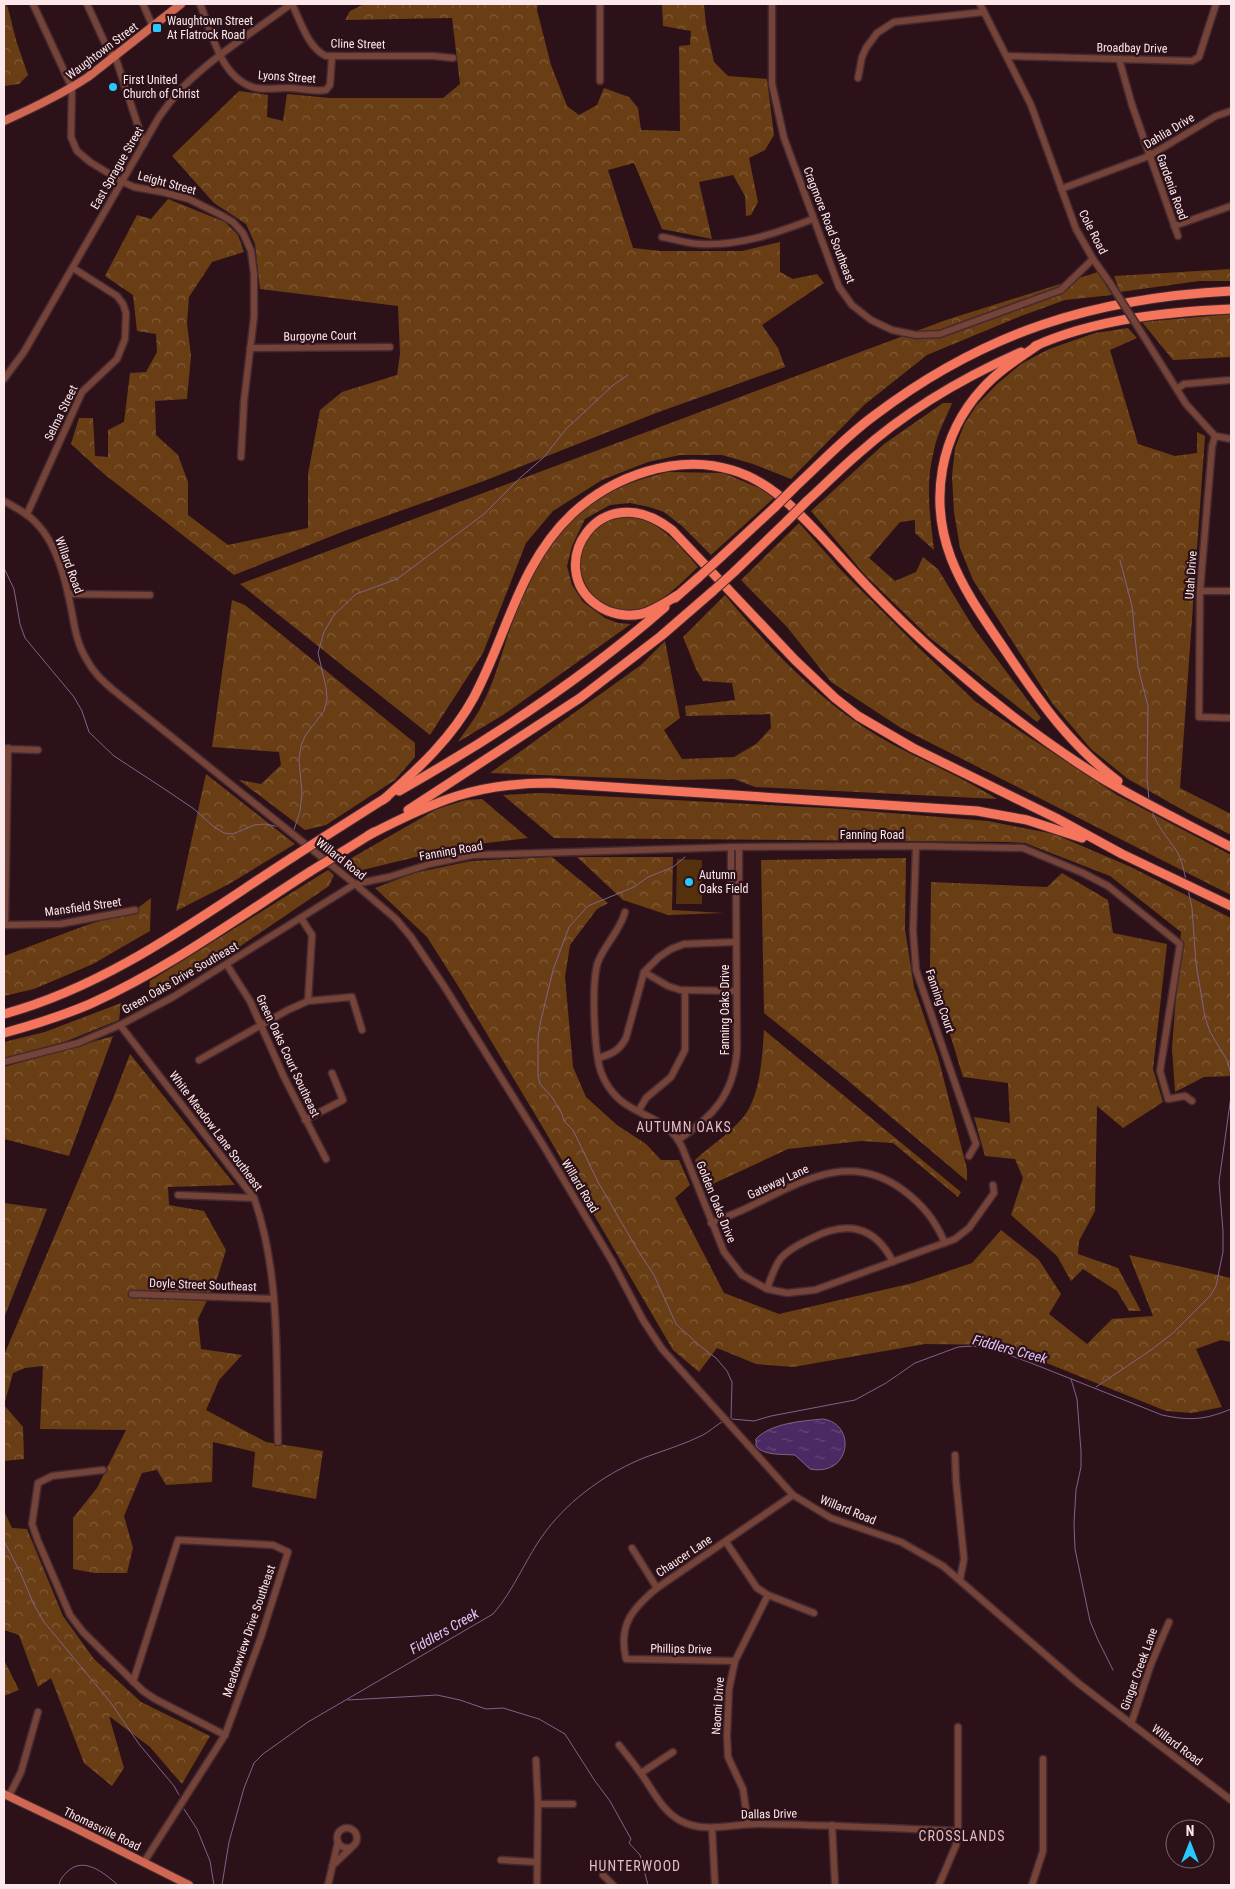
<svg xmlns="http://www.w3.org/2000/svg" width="1235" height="1889" font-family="'Roboto Condensed',sans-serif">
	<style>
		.green { fill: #55300d }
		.forest { fill: url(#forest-crowns) }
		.water { fill: url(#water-ripples); stroke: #80628b }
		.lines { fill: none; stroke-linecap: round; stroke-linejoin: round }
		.stream { stroke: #80628b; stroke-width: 1 }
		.minor-casing { stroke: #452b31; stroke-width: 9 }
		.major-casing { stroke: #452b31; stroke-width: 10 }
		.highway-casing { stroke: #452b31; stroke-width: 11 }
		.minor { stroke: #754338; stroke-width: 6 }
		.major { stroke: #d06752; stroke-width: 8 }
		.highway { stroke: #f4745c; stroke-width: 9 }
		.minor-bridge-casing { stroke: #452b31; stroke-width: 9; stroke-linecap: butt }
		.highway-bridge-casing { stroke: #452b31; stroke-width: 11; stroke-linecap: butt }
		.minor-bridge { stroke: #754338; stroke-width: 6 }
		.highway-bridge { stroke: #f4745c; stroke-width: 9 }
		.poi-dot { fill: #28c8ff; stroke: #2c1118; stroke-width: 2 }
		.labels { text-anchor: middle; stroke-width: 4.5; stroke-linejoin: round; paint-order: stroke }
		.poi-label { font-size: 12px; fill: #fce8eb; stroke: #2c1118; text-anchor: start }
		.street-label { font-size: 12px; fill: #fce8eb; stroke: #2c1118 }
		.neighbourhood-label { font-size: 14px; letter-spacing: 1px; fill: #e3bdc4; stroke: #2c1118 }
		.water-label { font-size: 14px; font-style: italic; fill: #e1c4f9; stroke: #2c1118 }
	</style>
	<defs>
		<pattern id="forest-crowns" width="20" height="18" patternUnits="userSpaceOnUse" patternTransform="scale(1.25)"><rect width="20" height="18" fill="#6a3e15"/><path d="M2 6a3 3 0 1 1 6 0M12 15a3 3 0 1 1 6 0" fill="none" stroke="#805a37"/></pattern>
		<pattern id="water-ripples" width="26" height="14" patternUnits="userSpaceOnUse" patternTransform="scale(1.25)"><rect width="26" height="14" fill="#4b2962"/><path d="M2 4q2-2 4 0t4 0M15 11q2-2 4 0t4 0" fill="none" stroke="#664879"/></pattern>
	</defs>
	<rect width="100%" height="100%" fill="#2c1118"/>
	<path class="green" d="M677,859L702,860V904H676Z"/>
	<g class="forest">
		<path d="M4,4H6L8,8L16,40L28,75L19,84L4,86Z"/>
		<path d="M364,4H538L537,10L551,65L567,106L579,115L597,105L604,88L629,97L638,108L641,130L680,131L679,46L690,45L691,31L663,26L662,4H704L706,25L714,62L728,76L767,79L774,135L765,150L749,158L758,202L751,215L746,216L745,196L733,175L699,182L712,239L662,229L634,163L608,170L633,248L661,251H742L780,242V272L793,279L817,274L824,283L762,325L778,348L785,367L656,413L484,481L347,530L234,575L104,474L71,444L79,418H93L95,456L108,457V430L124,422L130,373L146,372L157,352L156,334L137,331L133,295L105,276L137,215L151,219L168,199L225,222L238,235L244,252L212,262L189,297L187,323L191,356L187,399L155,401L156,435L178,455L188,482V515L228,545L308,528V474L320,410L342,392L397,375L400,354L398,306L260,289L255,244L246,224L214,203L172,156L239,91L268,95L267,117L283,121L287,94L330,98H443L460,84L452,18L345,20L350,11Z"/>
		<path d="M1231,269V281H1199L1120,292L1114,276Z"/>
		<path d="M1098,272L1112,295L1065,300L1021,316L927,355L864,405L791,479L753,464L722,455H680L648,462L602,480L553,511L526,543L483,653L430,735L240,584L946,320Z"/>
		<path d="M1231,314V357L1173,360L1142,322Z"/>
		<path d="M1128,328L1137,338L1110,350L1138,444L1175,456L1197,453V432L1205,436L1180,788L1229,813H1231V835L1190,814L1128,779L1091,749L1052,703L973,580L960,548L954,512L952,476L955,448L964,425L976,406L996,385L1021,364L1049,349L1095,333Z"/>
		<path d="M943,403H952C946,418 937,434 934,450C925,484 930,516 934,550L915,533V520L900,522L869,558L895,581L916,572L923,557L938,569L973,627L1041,718L1037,722L930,638L866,576L811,511L884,444Z"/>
		<path d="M668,472L724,473L759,488L774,498L711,555L682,526L664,512L649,507L630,503L610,505L585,519L572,546L567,566L572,585L583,602L605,618L618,623L631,624L503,715L458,742C465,731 475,719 481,707C494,683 501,655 510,629C539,545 577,492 668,472Z"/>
		<path d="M626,515C660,520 677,543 698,567C680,584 662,604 636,610C591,620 560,557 594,528C603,520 616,518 626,515Z"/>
		<path d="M799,523L842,571L919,648L976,702L1117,795L1231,855V895L901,728L831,682L787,627L741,580Z"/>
		<path d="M725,595C766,644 807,688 859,724C903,754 953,771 997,799L755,787L734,779L671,780L490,773L641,665L665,641L680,718L664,730L682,759L734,757L756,744L771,728L770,714L686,716L685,706L735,700L732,683L703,681L696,669L683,637Z"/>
		<path d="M232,600L245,605L415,743V757L395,780L326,825L305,830L239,780L261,784L281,765L279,752L212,747Z"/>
		<path d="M206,774L295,844L229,884L176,911Z"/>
		<path d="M541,793L843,809L988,821L1054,834L1131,867L1231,918V1076L1204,1077L1175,1092L1172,1048L1181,932L1110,876L1025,843L1008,842L554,838L503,795Z"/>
		<path d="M482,799L528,838L461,846L354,872L341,864L437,809L466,800Z"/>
		<path d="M552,857L608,903L597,909L570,945L565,977L573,1067L586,1097L617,1125L646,1144L661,1160H679L690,1185L675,1198L724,1293L779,1314L913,1283L972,1263L1001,1230L1039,1260L1061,1294L1049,1314L1087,1344L1112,1319L1153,1316L1129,1255L1231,1278V1342L1221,1340L1196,1349L1222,1407L1192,1413L1166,1411L1002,1345L925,1344L793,1367L756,1364L717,1348L699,1372L673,1350L542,1126L460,989L427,937L375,888L414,873L471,861Z"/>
		<path d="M577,857H673L672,910L724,913L668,915L623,900Z"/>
		<path d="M906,858L905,929L914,987L938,1057L967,1169V1181L846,1079L764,1013L761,860Z"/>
		<path d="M328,870L334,875L329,886L220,960L148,1003L150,981Z"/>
		<path d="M1062,873L1108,900L1113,933L1167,944L1153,1069L1163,1102L1123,1128L1097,1106L1095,1211L1079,1241L1078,1254L1118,1268L1141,1311H1129L1117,1291L1083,1269L1071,1281L1057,1256L1011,1215L1023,1178L1015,1159L985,1156L974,1117L1010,1123L1008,1083L963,1077L930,968L931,882L1047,887Z"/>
		<path d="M151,898L150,931L93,964L34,989L4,996V956L87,925L135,910Z"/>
		<path d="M121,1003L119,1020L67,1041L4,1058V1042L45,1032Z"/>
		<path d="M764,1030L961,1192L958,1197L893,1143L861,1141L788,1149L704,1188L695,1160C709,1147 726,1136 739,1122C761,1101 762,1057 764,1030Z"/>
		<path d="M113,1036L69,1156L4,1139V1067Z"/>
		<path d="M130,1054L235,1185L168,1187L169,1205L204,1211L226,1250L216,1282L198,1319L201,1349L242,1355L219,1380L206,1410L266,1442L323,1451L316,1499L252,1487L255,1452L213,1442L212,1482L166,1485L157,1470L142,1473L124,1516L133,1548L127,1573H94L73,1569V1518L97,1488L126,1430L40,1429L43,1366L25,1368L13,1373L4,1405L23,1427L24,1459L4,1461V1355L112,1101Z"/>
		<path d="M4,1203L47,1209L4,1318Z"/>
		<path d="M4,1511L12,1528L27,1529L63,1616L94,1659L141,1702L210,1736L182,1784L150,1747L109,1716L124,1768L112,1786L84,1763L51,1678L38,1687L19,1635L4,1630Z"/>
		<path d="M4,1660L19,1690L4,1696Z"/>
	</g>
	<path class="water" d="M823,1419C857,1424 851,1477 810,1469L795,1455C784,1454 763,1456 756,1446V1439C771,1423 802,1421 823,1419Z"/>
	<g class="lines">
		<g class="stream">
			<path d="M1120,560L1132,606L1138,667L1148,706L1147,778L1149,800"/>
			<path d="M4,568L14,589L20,624L25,638L74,697L82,711L89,732L114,756L166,790L194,809L214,827L224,833L233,834L254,825L266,824L279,827"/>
			<path d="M1152,811C1157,826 1167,837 1176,850C1182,860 1184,870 1186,881"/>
			<path d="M293,833L300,811L302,793L299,760L301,746L305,736L324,711L327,699L326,687L318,653L324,632L334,615L356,594L397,579L484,514L520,478L544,457L566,429L612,386L628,375"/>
			<path d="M288,834L292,838"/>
			<path d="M685,857L673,867L648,877L634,887L588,906L569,927L553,970L541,1020L538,1037V1076L540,1084L552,1097L562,1114L564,1121L573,1130L598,1182L637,1249L654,1275L676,1324L700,1346L716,1358L727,1371L732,1382L731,1418"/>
			<path d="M1188,889L1192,908L1196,964L1205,1017L1210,1032L1227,1060L1231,1074"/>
			<path d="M1071,1379L1077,1399L1081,1451V1467L1076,1490L1074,1523L1075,1549L1090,1621L1098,1640L1113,1670"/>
			<path d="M1096,1387L1151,1350L1173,1333L1210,1296L1216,1286L1223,1252V1231L1219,1182L1231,1096"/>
			<path d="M732,1419L754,1421L771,1416L855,1400L886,1383L915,1363L958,1347L973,1346L995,1350L1031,1363L1162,1415C1190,1421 1205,1420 1231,1409"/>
			<path d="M4,1541L21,1574L34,1605L44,1622L111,1703L139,1744L174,1786L179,1795"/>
			<path d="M348,1700L437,1695L460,1700L486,1709L503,1708L539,1719L565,1734L595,1781L610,1801L631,1839L629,1843L640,1855L648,1885"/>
			<path d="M184,1809L197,1829L210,1861L214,1885"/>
			<path d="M59,1885C60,1879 63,1876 67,1872C84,1855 105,1874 118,1885"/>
			<path d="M222,1885L229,1842L244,1788L254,1763L263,1754L308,1722L493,1614C515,1589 526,1557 546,1531C571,1498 608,1472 646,1457C665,1450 685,1444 703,1435C710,1431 715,1426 722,1422"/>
		</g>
		<defs>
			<g id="minor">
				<path d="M33,4L72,88L71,137L77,151L90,162L123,182L134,187L162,192L189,199L221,215L233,222L243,233L251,251L254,274V317L244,401L241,457"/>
				<path d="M87,4L109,52L115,56L144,144"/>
				<path d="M143,4L153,27"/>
				<path d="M200,4C212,33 221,80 256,88C266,90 277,88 287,88C300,88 313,92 326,90L330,85L332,56"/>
				<path d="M292,4C300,20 308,48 326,56H433L453,58"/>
				<path d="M772,4V84L784,138L839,287L852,305L871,320L892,330L916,335L940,334L1061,290L1093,259"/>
				<path d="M980,4L1031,105L1076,229L1093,259L1110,283"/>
				<path d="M1008,56L1192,61L1199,57L1216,4"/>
				<path d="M1119,59L1132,105L1178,236"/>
				<path d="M858,78L862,57L866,48L877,33L894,22L984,12"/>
				<path d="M600,81V4"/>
				<path d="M1061,189L1149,156L1216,116L1231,111"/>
				<path d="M1174,226L1231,206"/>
				<path d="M662,237C675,239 688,244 701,244C740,246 777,233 813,219"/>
				<path d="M1141,332L1186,404L1215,436L1231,439"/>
				<path d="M250,348L390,347"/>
				<path d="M4,379L24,352L159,117C166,107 173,98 181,89C213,56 255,31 291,4"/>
				<path d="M1177,389L1184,384L1231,380"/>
				<path d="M1215,436L1212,447L1200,591L1199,717L1231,718"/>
				<path d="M4,501C16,508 29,514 38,525C54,542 63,571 68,594C74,617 74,640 87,660C93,672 102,680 112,689L355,884L396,919L411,937L444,986L543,1145L612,1261L643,1320L662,1349L793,1495L831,1518L901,1542L943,1566L1078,1683L1231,1800"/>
				<path d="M27,514L82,392L117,359L125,339L126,313L123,304L117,296L73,268"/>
				<path d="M1200,591H1231"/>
				<path d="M68,594L150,595"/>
				<path d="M5,749L38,750"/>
				<path d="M916,846L913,931L916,970L976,1144L969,1156"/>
				<path d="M731,847V883L736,887"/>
				<path d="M625,912C620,931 605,944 598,962C591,983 594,1051 601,1072C605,1083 611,1092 620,1100C642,1118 668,1118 682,1147L724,1252L742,1275L767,1289L787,1293L815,1290L955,1239L969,1228L994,1193L993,1185"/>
				<path d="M301,918L312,935L308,1001"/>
				<path d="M4,925L60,924L135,910"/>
				<path d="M5,925L8,748"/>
				<path d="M227,965L250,1001L284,1077L326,1159"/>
				<path d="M644,972L668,986L680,990L736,991"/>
				<path d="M120,1025L254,1198C281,1274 276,1363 278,1442"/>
				<path d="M598,1058C612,1054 619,1051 626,1038L644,972L659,957L671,949L684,944L735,942"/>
				<path d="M199,1060L288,1010L308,1001L352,997L362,1030"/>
				<path d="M4,1062L78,1043L120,1025L173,997L355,884L389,877L430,864L473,855L737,847L916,846L1023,848L1083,873L1108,886L1180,944L1160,1071L1168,1099L1185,1096L1192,1101"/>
				<path d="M639,1110L646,1098L671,1077L685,1050V990"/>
				<path d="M305,1120L343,1100L332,1073"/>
				<path d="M678,1140C713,1117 734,1094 737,1050L736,887L739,883V847"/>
				<path d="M178,1195L254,1198"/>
				<path d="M711,1223C725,1217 740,1212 753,1205C803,1181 850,1151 903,1190C923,1205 935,1220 945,1243"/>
				<path d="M767,1289C771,1278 774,1267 781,1258C789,1249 800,1244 810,1239C845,1221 874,1224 893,1262"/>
				<path d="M132,1294L274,1299"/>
				<path d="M955,1455L956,1481L964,1559L960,1579"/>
				<path d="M103,1470L52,1476L38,1483L32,1524L38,1541L70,1615L83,1632L143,1691L155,1699L225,1735"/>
				<path d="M726,1542L757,1588L768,1595L814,1613"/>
				<path d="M632,1548L657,1588"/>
				<path d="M735,1661L626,1659C618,1625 632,1609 657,1588L793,1495"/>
				<path d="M133,1682L178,1540L273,1545L288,1552L261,1637L225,1735L144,1862"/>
				<path d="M1131,1724L1151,1664L1169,1622"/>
				<path d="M619,1745C627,1755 635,1765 642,1775C654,1792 662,1811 681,1821C705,1834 734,1823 760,1824C826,1825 892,1828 958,1831"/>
				<path d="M536,1760L538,1804L537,1885"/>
				<path d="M641,1773L673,1752"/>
				<path d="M9,1796L21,1772L38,1712"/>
				<path d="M538,1804H573"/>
				<path d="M748,1824L743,1789L728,1757L727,1736L729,1689L735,1661L768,1595"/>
				<path d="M832,1825L835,1885"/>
				<circle cx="347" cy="1838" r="10"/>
				<path d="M712,1828L715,1885"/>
				<path d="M501,1860L536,1862"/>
				<path d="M332,1866L351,1848"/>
				<path d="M603,1875L613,1885"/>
				<path d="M328,1885L338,1842"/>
				<path d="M939,1885L956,1845L958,1831V1727"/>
				<path d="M1032,1885L1043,1851V1759"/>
			</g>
			<g id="major">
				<path d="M4,121C33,108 61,95 88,77L181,4"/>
				<path d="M4,1794L71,1826L189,1885"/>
			</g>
			<g id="highway">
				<path d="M1038,345C1019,358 998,371 982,389C940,435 929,500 951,558C964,592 987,623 1007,653C1039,701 1071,746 1118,781"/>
				<path d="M1035,346C1096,319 1165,312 1231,309"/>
				<path d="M795,487C821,463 846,436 875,415C985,332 1094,298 1231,291"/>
				<path d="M807,501C824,486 840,469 858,454C906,411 962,378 1021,352"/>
				<path d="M721,557L775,507"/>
				<path d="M734,572L787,521"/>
				<path d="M678,595C666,602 654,611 641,614C626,617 609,614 597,605C543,568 599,473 672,530L795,660L835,698L858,716L913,748L1056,818L1122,854L1231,906"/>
				<path d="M675,598L699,577"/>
				<path d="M399,791C491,739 586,676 665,607"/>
				<path d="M383,800C418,769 452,738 474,697C507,635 519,564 572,514C613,476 677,453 732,470C769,481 793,507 819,534C835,551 850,568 866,585C893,613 920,640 950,665C997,706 1046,743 1098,776C1141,802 1187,824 1231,847"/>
				<path d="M408,810L580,698L661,636L713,591"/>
				<path d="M369,835C435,801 475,783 550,783L977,811L1027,820L1082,838"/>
				<path d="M324,837L387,797"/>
				<path d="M342,852L374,832"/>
				<path d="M4,1014C111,985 201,916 293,857"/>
				<path d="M4,1033C33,1025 62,1016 90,1004C168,969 239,917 311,871"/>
			</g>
		</defs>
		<use href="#minor" class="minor-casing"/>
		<use href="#major" class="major-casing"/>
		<use href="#highway" class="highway-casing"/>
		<use href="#minor" class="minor"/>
		<use href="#major" class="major"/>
		<use href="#highway" class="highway"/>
		<defs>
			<path id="minor-bridge" d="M1110,283L1141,332"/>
			<g id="highway-bridge">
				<path d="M775,507L795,487"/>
				<path d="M787,521L807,501"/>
				<path d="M699,577L721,557"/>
				<path d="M713,591L734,572"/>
				<path d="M293,857L324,837"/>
				<path d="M311,871L342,852"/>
			</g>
		</defs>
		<use href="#minor-bridge" class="minor-bridge-casing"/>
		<use href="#highway-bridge" class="highway-bridge-casing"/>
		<use href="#minor-bridge" class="minor-bridge"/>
		<use href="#highway-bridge" class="highway-bridge"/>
	</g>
	<g class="poi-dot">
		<rect x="152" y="23" width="10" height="10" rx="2.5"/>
		<circle cx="113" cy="87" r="5"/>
		<circle cx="689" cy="882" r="5"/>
	</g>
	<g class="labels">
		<g class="poi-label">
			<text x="167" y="25">Waughtown Street<tspan x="167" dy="14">At Flatrock Road</tspan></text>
			<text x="123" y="84">First United<tspan x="123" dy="14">Church of Christ</tspan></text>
			<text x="699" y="879">Autumn<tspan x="699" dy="14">Oaks Field</tspan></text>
		</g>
		<g class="street-label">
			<text transform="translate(358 44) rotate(1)" y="4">Cline Street</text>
			<text transform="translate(1132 48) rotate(1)" y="4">Broadbay Drive</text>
			<text transform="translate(102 51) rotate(-37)" y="4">Waughtown Street</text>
			<text transform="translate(287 77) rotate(4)" y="4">Lyons Street</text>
			<text transform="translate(1169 131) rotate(-31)" y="4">Dahlia Drive</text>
			<text transform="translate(117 168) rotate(-60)" y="4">East Sprague Street</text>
			<text transform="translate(167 183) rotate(15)" y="4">Leight Street</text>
			<text transform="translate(1172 187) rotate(70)" y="4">Gardenia Road</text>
			<text transform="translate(829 225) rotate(69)" y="4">Cragmore Road Southeast</text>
			<text transform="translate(1093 232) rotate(63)" y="4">Cole Road</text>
			<text transform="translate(320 336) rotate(-1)" y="4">Burgoyne Court</text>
			<text transform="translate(61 413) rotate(-64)" y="4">Selma Street</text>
			<text transform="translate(69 565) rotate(70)" y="4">Willard Road</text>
			<text transform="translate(1191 575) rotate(-86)" y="4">Utah Drive</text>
			<text x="872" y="839">Fanning Road</text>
			<text transform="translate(451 851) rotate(-10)" y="4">Fanning Road</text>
			<text transform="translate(341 859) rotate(38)" y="4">Willard Road</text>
			<text transform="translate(83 907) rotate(-8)" y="4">Mansfield Street</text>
			<text transform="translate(180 978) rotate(-30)" y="4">Green Oaks Drive Southeast</text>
			<text transform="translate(940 1001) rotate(71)" y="4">Fanning Court</text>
			<text transform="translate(725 1010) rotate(-90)" y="4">Fanning Oaks Drive</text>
			<text transform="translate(288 1056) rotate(65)" y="4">Green Oaks Court Southeast</text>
			<text transform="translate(216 1131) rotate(53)" y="4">White Meadow Lane Southeast</text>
			<text transform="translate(778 1182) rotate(-25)" y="4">Gateway Lane</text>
			<text transform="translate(580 1186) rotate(59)" y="4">Willard Road</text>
			<text transform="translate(716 1202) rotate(68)" y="4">Golden Oaks Drive</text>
			<text transform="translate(203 1285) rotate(2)" y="4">Doyle Street Southeast</text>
			<text transform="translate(848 1510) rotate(22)" y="4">Willard Road</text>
			<text transform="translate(684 1556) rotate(-34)" y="4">Chaucer Lane</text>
			<text transform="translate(249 1631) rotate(-71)" y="4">Meadowview Drive Southeast</text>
			<text transform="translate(681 1649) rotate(1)" y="4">Phillips Drive</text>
			<text transform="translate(1139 1669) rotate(-70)" y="4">Ginger Creek Lane</text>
			<text transform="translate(718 1706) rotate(-86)" y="4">Naomi Drive</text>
			<text transform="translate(1177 1745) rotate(37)" y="4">Willard Road</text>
			<text transform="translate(769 1814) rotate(-1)" y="4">Dallas Drive</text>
			<text transform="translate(102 1829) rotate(26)" y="4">Thomasville Road</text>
		</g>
		<g class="neighbourhood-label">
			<text x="684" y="1132">AUTUMN OAKS</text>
			<text x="962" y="1841">CROSSLANDS</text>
			<text x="635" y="1871">HUNTERWOOD</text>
		</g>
		<g class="water-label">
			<text transform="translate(1010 1349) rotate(15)" y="5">Fiddlers Creek</text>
			<text transform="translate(444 1631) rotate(-30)" y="5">Fiddlers Creek</text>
		</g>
	</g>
	<rect width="1235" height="1889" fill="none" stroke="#fce8eb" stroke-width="10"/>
	<g transform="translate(1190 1844)"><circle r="24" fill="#2c1118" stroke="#7f676c"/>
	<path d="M0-4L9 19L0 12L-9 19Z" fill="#28c8ff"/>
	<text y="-8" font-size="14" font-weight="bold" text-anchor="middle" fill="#fce8eb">N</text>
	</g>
</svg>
